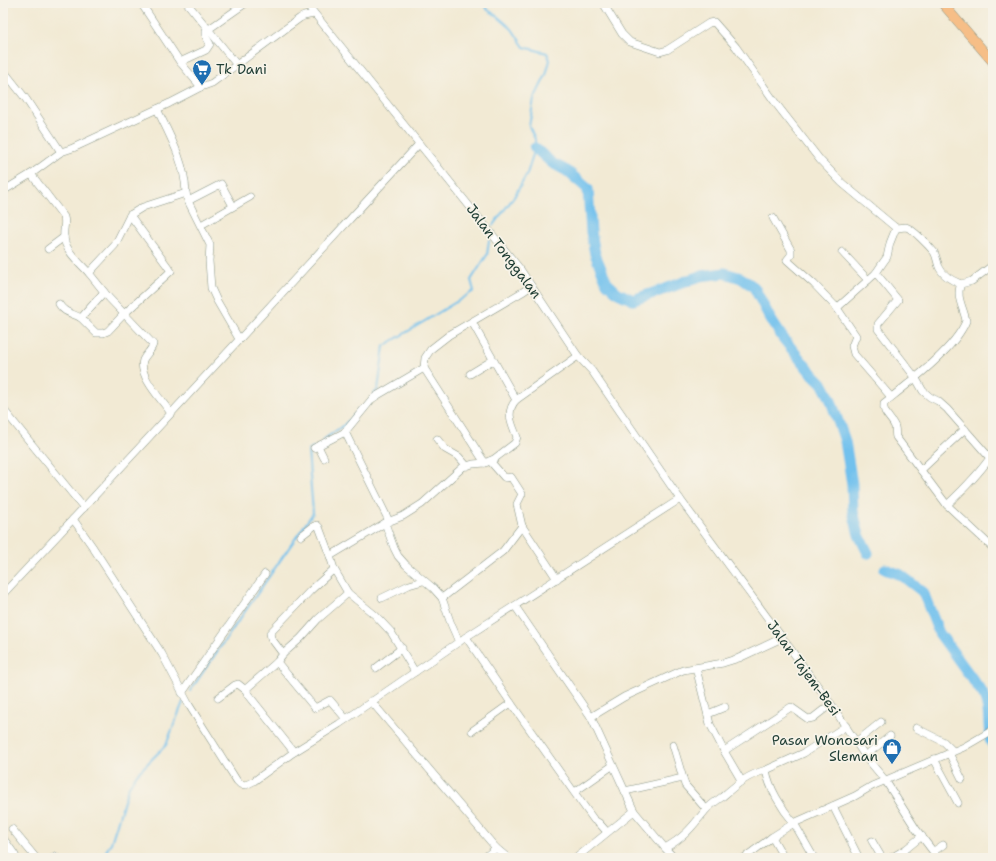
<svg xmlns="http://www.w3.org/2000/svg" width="996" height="861" font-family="'Shantell Sans',sans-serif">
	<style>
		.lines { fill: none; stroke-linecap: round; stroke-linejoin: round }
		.stream { stroke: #72c1ed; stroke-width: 2 }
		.river { stroke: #72c1ed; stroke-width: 11 }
		.minor-casing { stroke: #889484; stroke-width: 8 }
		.major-casing { stroke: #889484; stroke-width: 10 }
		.minor { stroke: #fff; stroke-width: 7 }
		.major { stroke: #f6be87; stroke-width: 9 }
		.labels { text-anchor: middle; stroke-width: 3.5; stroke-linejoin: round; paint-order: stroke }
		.poi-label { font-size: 14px; fill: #1f3d34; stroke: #f7f3e8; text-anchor: start }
		.street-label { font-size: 14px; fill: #1f3d34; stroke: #f7f3e8 }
	</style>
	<rect width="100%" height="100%" fill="#f7f3e8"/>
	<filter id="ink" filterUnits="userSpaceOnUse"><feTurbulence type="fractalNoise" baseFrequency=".025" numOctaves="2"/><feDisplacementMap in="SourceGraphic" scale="8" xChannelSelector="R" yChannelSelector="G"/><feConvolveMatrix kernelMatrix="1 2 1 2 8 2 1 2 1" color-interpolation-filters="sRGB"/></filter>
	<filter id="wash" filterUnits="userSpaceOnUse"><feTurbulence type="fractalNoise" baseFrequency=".012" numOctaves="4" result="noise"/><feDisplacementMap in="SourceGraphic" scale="16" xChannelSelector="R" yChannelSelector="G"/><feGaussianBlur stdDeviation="0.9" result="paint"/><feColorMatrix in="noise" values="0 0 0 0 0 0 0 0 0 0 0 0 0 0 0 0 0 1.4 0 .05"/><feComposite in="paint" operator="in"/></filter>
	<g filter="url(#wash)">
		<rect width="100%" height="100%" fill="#f2ead4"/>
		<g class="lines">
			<g class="stream">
				<path d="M482,3L488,10L497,16L512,29L524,47L547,53L550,60L546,75L534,99L529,126L535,139V148L527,174L514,197L493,225"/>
				<path d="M373,395L378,389L384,346L474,291L471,280L487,255L489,241"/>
				<path d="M323,440L344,425L358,411"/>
				<path d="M190,691L313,513L308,450L313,447"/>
				<path d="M102,858L111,843L128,788L137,774L166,745L183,702"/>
			</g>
			<g class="river">
				<path d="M535,148L552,163L567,171L588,189L591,232L595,254L607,283L618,293L633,300L671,287L700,276L725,273L741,278L754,287L771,320L783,338L808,369L822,383L830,398L845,441L852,484L853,511L859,535L868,553"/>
				<path d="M885,569L901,575L923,592L939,633L984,695L988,709L990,739L993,745"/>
			</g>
		</g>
	</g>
	<g filter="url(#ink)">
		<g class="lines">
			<defs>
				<g id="minor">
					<path d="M141,3L180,62L201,87L212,83L300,18L304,16L314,14"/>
					<path d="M187,3L237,65"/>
					<path d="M306,3L520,269L578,356L592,371L680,499L831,704L865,756L885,780L916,829L938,858"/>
					<path d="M603,3L622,34L630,42L660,52L667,50L709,23L714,22L736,47L777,105L820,160L842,183L896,228L890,243L887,257L882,264L876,273L837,308L856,336L852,346L854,354L891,397"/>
					<path d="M180,62L206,50L210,44L206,37V31L246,3"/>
					<path d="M3,70L26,99L61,152"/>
					<path d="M31,174L64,217C66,223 63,230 64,236C64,250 80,263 89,273"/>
					<path d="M3,191L31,174L61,152L73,148L170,103L201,87"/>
					<path d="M186,193L188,201L210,245L209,261L211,288L217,301L239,339"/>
					<path d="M188,201L221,184L233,206"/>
					<path d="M130,215L115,245L89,273L109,298L153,344C152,350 146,354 143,360C138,376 162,400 170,412"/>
					<path d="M773,218L791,250V255L787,260L814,284L837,308"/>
					<path d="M201,225L250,197"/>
					<path d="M896,228C899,228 903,227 906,227C913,229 929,246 934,252C937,257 937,262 939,267C943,276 953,281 961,284"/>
					<path d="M48,249L64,237"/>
					<path d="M842,252L868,280"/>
					<path d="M876,273L898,300L878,324V329L915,377L923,391L930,397L938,401L947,409L990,458"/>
					<path d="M59,304C64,313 72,313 81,318L104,292"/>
					<path d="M81,318L96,333H103L108,331L124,314L171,271L130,215L143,207L186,193C185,162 170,136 157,109"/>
					<path d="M472,322L516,400"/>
					<path d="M424,368L425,358L431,349L449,335L524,291L531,286"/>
					<path d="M470,374L493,360"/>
					<path d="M3,409L84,508"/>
					<path d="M437,439L445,449L459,457L467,466"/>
					<path d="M318,446L324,458"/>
					<path d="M314,448L345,432"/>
					<path d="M992,455C979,474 964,489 947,505L993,548"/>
					<path d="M490,461L504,477L506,478L511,477L522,494L517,504L522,526L557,579"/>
					<path d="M921,470L965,429"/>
					<path d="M947,505L896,437C895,434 896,431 895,427C892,418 882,414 884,403C908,384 955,349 966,321C964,308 955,297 961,284L972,281L993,265"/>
					<path d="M73,519L92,546L162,654L189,705L237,781L240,784L246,785L254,781L294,752L339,724L466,637L680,499"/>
					<path d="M389,521L345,432L372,399L378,395L424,368L485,463"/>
					<path d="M301,536L314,526L317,525L319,527L330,556"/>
					<path d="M334,569L348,593"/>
					<path d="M3,594C143,445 281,294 419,144"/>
					<path d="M382,598L409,585L423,581"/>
					<path d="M442,598L503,551L522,526"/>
					<path d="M515,606L591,717L634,811"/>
					<path d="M466,637L511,703L472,731"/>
					<path d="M459,642L451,624L442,598L433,588L406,565L398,556L394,548L385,523L403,516L422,504L463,467L473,464L485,463L494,459L515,443L517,437C512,424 505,412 516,400L578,356"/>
					<path d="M283,654L301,638L318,619L348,593L375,615L391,632L415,672"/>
					<path d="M277,662L315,708L330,700L346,719"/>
					<path d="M376,668L402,648"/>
					<path d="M696,668L710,724L724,751L741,780"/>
					<path d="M182,693L265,574"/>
					<path d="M218,698L235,685L238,684L247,691"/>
					<path d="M371,701L496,848L508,858"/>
					<path d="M511,703L576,795L594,820L599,823L607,832"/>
					<path d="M708,714L725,707"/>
					<path d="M591,717L624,697L683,670L723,663L739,658L782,638"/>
					<path d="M916,728L944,742L953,751"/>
					<path d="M856,742L881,722"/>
					<path d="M673,745L685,785L706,809"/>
					<path d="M724,751L791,707L808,719L813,718L831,704"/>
					<path d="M294,752L247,693V688L277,662L283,654L271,638L270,633L310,591L334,569L330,556L385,523"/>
					<path d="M949,753L962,779"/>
					<path d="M865,756L890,736"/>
					<path d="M934,759L958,803"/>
					<path d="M766,770L804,753L846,726"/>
					<path d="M576,791L612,766"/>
					<path d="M625,791L683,778"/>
					<path d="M833,806L859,858"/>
					<path d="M12,829L36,858"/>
					<path d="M772,837L784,858"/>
					<path d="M3,838L15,855L16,858"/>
					<path d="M872,841L882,858"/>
					<path d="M665,848L674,858"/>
					<path d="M934,851L943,845"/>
					<path d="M53,858L55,856"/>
					<path d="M484,858L496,848"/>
					<path d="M576,858L634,811L665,848C685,837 692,827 705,811C710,805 716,801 722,797C736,785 747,775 766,770C769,788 782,809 794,823L855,796L872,786L964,747L993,730"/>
					<path d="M744,858L772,837L794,823L814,858"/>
					<path d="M891,858L906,849L922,836"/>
				</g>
				<path id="major" d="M942,3L993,62"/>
			</defs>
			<use href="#minor" class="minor-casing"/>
			<use href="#major" class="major-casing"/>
			<use href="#minor" class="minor"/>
			<use href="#major" class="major"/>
		</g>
	</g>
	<defs>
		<symbol id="supermarket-pin" viewBox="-11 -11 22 30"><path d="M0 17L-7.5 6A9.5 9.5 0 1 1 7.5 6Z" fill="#1f6fb2" stroke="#f7f3e8"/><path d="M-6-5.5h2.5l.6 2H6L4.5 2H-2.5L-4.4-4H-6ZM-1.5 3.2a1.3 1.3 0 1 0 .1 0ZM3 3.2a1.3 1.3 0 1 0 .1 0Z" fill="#fff"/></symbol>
		<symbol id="shop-pin" viewBox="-11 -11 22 30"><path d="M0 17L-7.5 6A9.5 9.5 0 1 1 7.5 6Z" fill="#1f6fb2" stroke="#f7f3e8"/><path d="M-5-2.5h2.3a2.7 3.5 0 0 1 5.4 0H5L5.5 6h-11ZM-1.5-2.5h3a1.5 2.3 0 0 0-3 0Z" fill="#fff"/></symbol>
	</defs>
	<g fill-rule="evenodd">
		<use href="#supermarket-pin" x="191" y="58" width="22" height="30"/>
		<use href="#shop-pin" x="881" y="737" width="22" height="30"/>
	</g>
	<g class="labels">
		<g class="poi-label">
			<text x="216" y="74">Tk Dani</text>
			<text x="878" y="745" text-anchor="end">Pasar Wonosari<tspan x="878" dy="16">Sleman</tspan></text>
		</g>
		<g class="street-label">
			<text transform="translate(504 251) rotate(53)" y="5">Jalan Tonggalan</text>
			<text transform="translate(804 668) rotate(54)" y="5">Jalan Tajem-Besi</text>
		</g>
	</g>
	<rect width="996" height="861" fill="none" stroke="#f7f3e8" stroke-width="16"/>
</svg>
